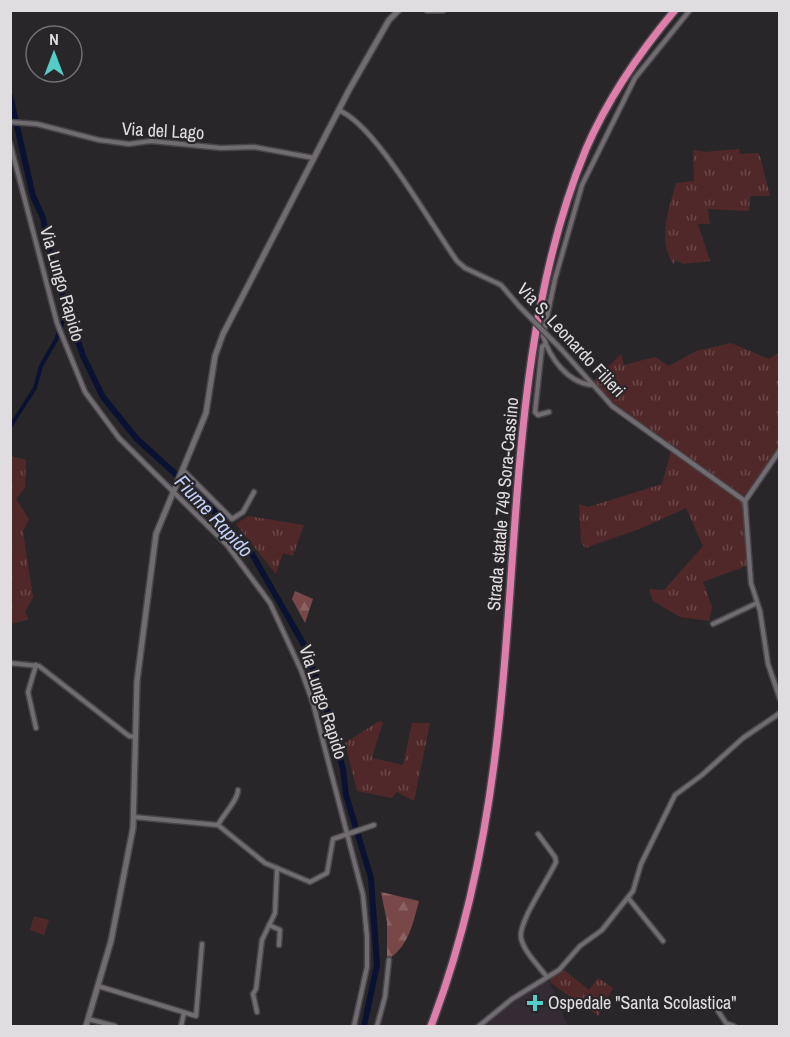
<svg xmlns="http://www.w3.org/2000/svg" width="790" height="1037" font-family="'Archivo Narrow',sans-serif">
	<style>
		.built { fill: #342b34 }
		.grass { fill: url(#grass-tufts) }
		.forest { fill: url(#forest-firs) }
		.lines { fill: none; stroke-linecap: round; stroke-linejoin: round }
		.canal { stroke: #0a1133; stroke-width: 4 }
		.river { stroke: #0a1133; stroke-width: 6 }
		.street-casing { stroke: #484548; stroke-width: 7 }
		.secondary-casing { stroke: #484548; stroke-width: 8 }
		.highway-casing { stroke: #484548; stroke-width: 10 }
		.street { stroke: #716c71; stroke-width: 4 }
		.secondary { stroke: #716c71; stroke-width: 5 }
		.highway { stroke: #e07eab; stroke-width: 7 }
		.street-bridge-casing { stroke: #484548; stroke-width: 7; stroke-linecap: butt }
		.street-bridge { stroke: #716c71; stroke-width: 4 }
		.poi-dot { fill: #54cdc6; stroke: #29262a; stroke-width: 2 }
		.labels { text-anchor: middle; stroke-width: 4.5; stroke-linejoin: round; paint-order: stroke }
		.street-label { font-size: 18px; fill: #e0dde0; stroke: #29262a }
		.poi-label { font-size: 18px; fill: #e0dde0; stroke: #29262a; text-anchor: start }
		.water-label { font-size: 20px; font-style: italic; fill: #c3d0f9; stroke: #29262a }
	</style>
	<defs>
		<pattern id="grass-tufts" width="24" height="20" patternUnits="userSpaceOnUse" patternTransform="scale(1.5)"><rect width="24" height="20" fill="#512829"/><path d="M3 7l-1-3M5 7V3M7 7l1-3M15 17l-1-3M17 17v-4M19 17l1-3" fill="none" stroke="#6a4748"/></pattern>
		<pattern id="forest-firs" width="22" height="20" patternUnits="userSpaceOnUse" patternTransform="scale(1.5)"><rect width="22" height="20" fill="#784748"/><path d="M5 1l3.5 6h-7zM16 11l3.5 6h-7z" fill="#8b6162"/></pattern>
	</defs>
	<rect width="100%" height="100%" fill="#29262a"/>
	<path class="built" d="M543,982H549L565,1012L562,1014L568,1026H481L486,1020Z"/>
	<g class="grass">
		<path d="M739,149L740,154L759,153L770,196H750L749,211L708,209L710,224H698L710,261L683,264L676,260L673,264C657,239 669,209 676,183L694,181L693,150L705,152Z"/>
		<path d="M731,343L769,359L779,353V448L745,497L720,482L617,406L593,382L621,354L624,365L655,357L669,366L696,351Z"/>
		<path d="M671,451L743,502L746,566L703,582L712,607L709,621L680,617L653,601L649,589L664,590L703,546L686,508L642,528L585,548L581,542L579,504L588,507L662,484Z"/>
		<path d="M11,456L26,460L25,488L16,499L29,519L23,532L33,597L25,612L29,619L11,624Z"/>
		<path d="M248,516L304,525L293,556L283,553L276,574L236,524Z"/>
		<path d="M379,721L383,722L372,758L403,765L412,723H430L414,801L397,792L392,798L357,791L345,743Z"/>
		<path d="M34,916L49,920L44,935L30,930Z"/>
		<path d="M564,970L589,990L598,978L613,988L598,1016L551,983L550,979Z"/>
	</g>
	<g class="forest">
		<path d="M295,591L313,599L305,623L292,599Z"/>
		<path d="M381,892L419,901C413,923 409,945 390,958H387V922Z"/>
	</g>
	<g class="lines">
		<g class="canal">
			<path d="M10,427L35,388L41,366L56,340L67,310"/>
			<path d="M10,436V437"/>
		</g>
		<path class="river" d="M10,96L33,196L43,218L52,263L83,356L103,397L137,439L204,500L252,554L303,643L324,698L343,769L346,795L371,878L377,965L364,1026"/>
		<defs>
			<g id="street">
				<path d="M338,110C375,123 432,227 457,261L465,268L501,285L519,306"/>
				<path d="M10,122L37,124L99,140L129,144L151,141L221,148L254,147L314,158"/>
				<path d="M10,143L57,323L85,392L119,438L227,545L270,603L301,670L313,703L363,895L367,937V967L354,1026"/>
				<path d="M545,344L542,347L535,412L538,415L549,412"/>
				<path d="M561,349L612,406L745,501L751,583L760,611L768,664L780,699"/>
				<path d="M591,385C567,382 550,358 543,336L555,279L582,185L635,78L690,10"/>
				<path d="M183,470L232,519L243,512L254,492"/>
				<path d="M745,501L780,450"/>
				<path d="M713,624L757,603"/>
				<path d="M10,663L39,666L129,736L135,737"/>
				<path d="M36,728L28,692L36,665"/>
				<path d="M134,817L218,825L265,863L310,882L327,873L333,839L374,825"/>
				<path d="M218,825C223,815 238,800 238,790"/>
				<path d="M538,834L555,857L556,862C549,878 518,922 521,938C524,952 539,966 547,977"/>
				<path d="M629,899L663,941"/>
				<path d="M269,925L280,930L279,945"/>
				<path d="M98,986L196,1016L202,944"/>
				<path d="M718,1011L726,1023L734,1026"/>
				<path d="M257,1012L253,994L256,989L262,940L275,913L277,868"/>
				<path d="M88,1019L115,1026"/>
				<path d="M181,1026L184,1013"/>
				<path d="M377,1026L385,997L389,960"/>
				<path d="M479,1026L512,999L559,970L580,946L602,930L633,891L641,864L675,795L702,775L743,738L780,713"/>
			</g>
			<g id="secondary">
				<path d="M427,10H443"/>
				<path d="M86,1026L111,941L133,828L137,681L156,534L206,413L215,356L223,334L349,90L389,20L399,10"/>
			</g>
			<path id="highway" d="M431,1026C467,932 487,832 498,731C520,540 511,330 586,149C608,98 639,53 675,10"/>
		</defs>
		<use href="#street" class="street-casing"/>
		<use href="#secondary" class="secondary-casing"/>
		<use href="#highway" class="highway-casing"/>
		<use href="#street" class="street"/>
		<use href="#secondary" class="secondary"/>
		<use href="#highway" class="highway"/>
		<defs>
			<path id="street-bridge" d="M519,306L561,349"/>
		</defs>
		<use href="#street-bridge" class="street-bridge-casing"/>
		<use href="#street-bridge" class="street-bridge"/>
	</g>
	<path class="poi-dot" d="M532 994h6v6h6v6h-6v6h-6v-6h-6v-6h6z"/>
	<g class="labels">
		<g class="street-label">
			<text transform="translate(163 131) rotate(3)" y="6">Via del Lago</text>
			<text transform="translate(62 284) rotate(74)" y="6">Via Lungo Rapido</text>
			<text transform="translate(571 340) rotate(47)" y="6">Via S. Leonardo Filieri</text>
			<text transform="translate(503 504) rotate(-85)" y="6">Strada statale 749 Sora-Cassino</text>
			<text transform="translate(323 702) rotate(72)" y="6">Via Lungo Rapido</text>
		</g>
		<g class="poi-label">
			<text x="548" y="1009">Ospedale "Santa Scolastica"</text>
		</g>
		<g class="water-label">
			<text transform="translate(214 516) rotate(47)" y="7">Fiume Rapido</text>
		</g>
	</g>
	<rect width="790" height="1037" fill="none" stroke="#e0dde0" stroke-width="24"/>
	<g transform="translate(54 54)"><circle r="28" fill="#29262a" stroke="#726f73" stroke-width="1.5"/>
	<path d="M0-4.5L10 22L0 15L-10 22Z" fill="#54cdc6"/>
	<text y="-9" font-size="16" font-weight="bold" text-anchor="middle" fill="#e0dde0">N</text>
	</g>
</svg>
